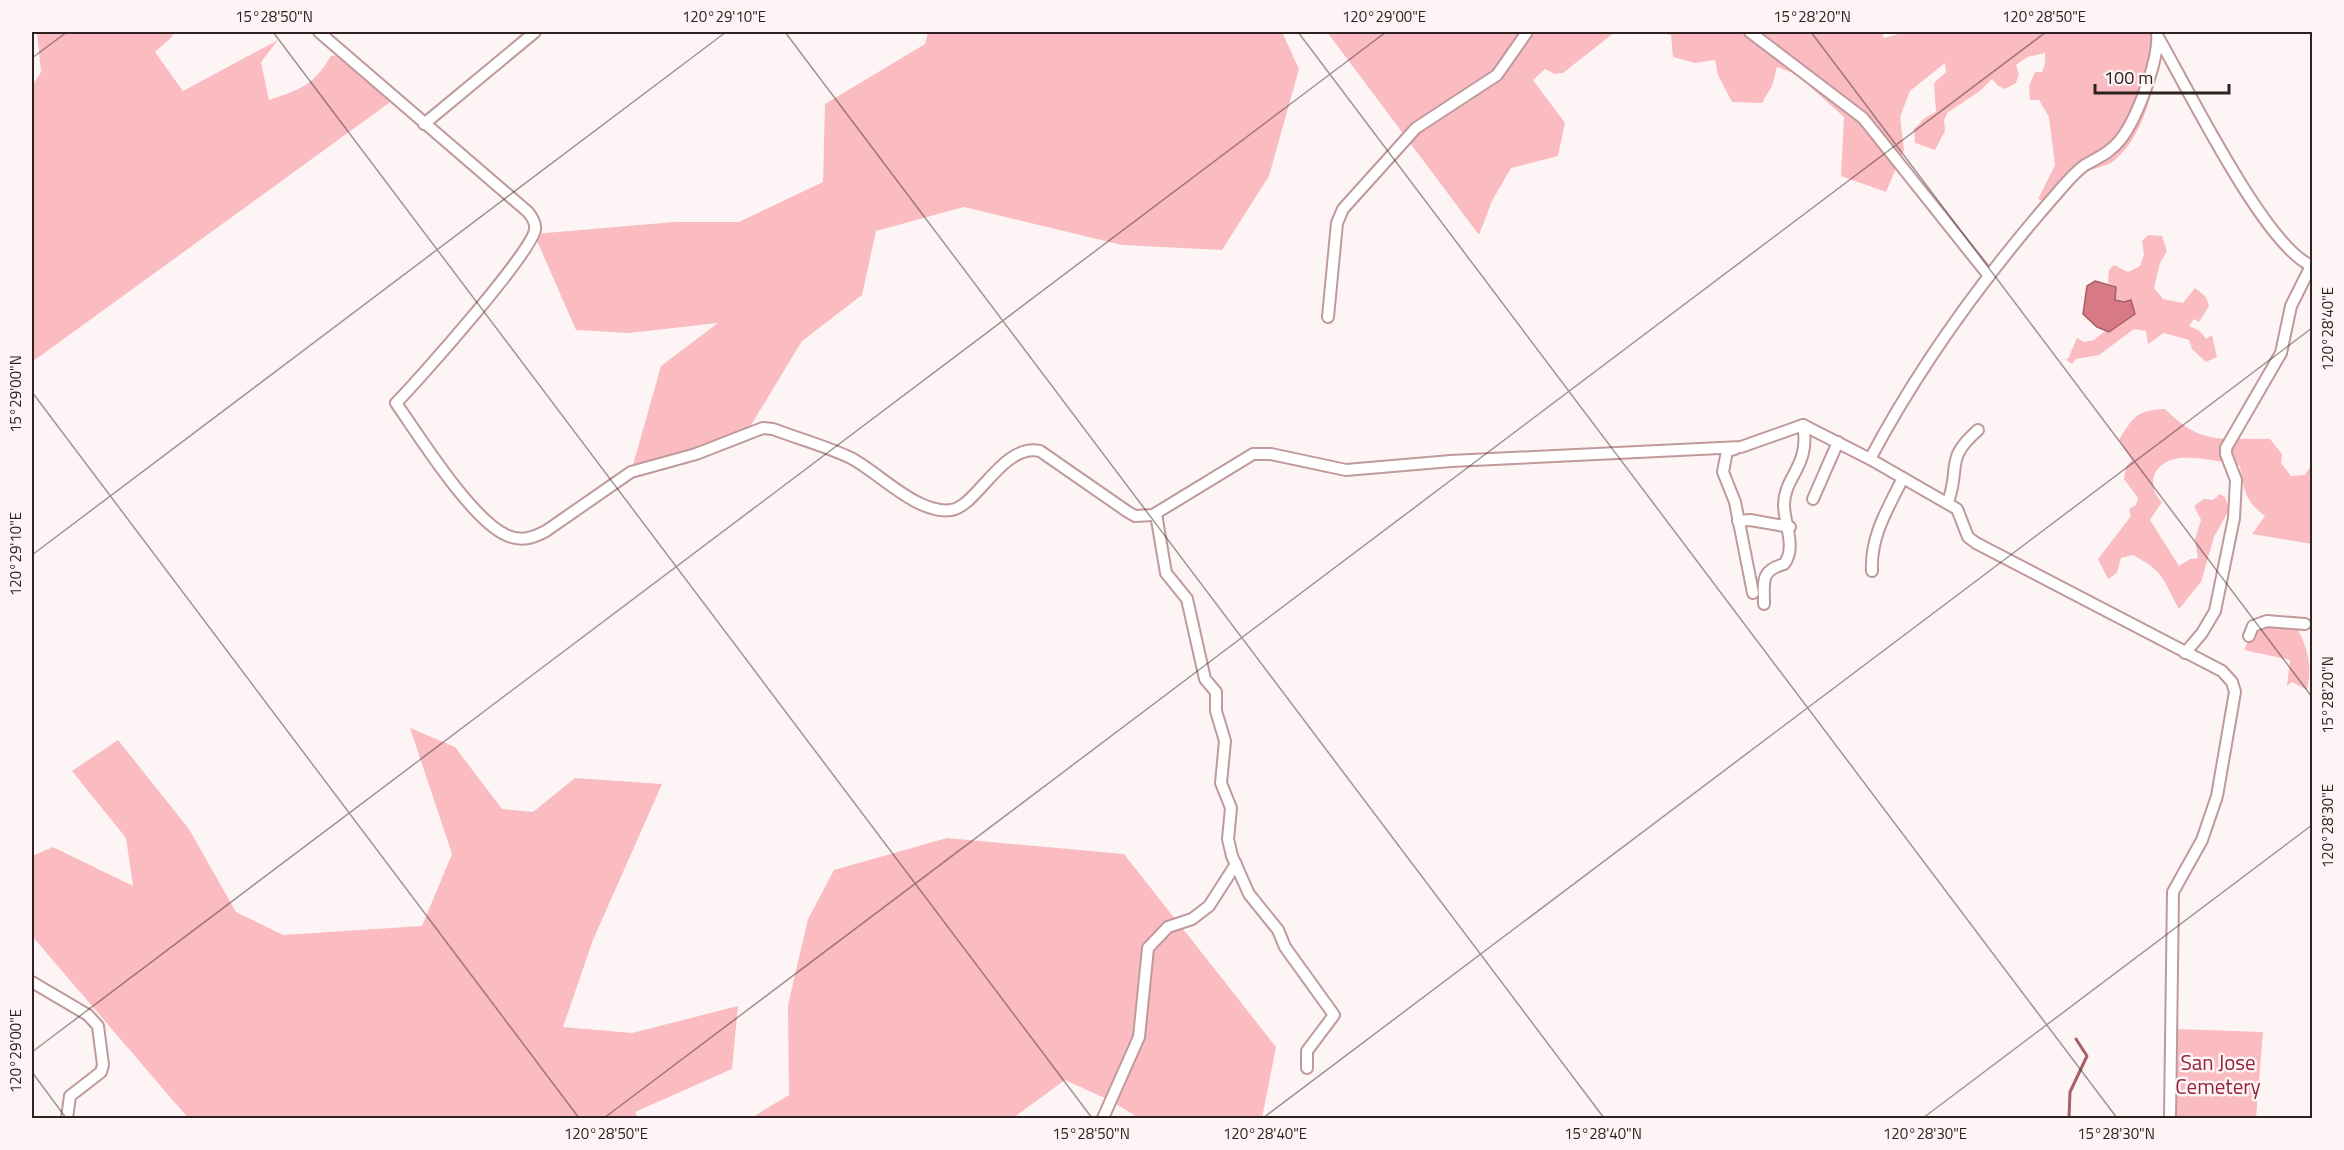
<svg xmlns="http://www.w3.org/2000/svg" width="2344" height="1150" font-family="'Titillium Web',sans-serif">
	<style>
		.green { fill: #fabcc0 }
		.water { fill: #d87a84; stroke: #a55f66; stroke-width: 1.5 }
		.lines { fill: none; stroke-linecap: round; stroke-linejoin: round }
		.stream { stroke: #a55f66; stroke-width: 3 }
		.minor-casing { stroke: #c0999b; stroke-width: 14 }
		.minor { stroke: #fff; stroke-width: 10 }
		.ticks { fill: none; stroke: #2f2021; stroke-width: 1.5; stroke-opacity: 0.45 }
		.labels { text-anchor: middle; stroke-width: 5; stroke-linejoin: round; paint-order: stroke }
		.park-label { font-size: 21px; fill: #93223a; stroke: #fdf5f5 }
		.neatline { fill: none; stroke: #2f2021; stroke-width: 2 }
		.ticks-label { font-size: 15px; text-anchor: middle; fill: #2f2021 }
	</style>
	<rect width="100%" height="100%" fill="#fdf5f5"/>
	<g class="green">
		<path d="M37,32H174L172,37L155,52L183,91L278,40L261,62L269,100C301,89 313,86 331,56L353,53L400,95L32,362V86L41,72Z"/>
		<path d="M928,32H1282L1299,69L1269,176L1222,250L1122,245L964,207L876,231L862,295L802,341L745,435L631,472L661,366L718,323L628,333L576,330L534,234L674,222H739L823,182L825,104L925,44Z"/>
		<path d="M1327,32H1615L1563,73L1555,74L1545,69L1533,80L1565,123L1558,156L1511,168L1492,201L1479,235Z"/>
		<path d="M1656,32H1882L1884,38L1905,32H2161L2164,38C2156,77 2147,132 2116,159C2106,168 2093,167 2083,174C2072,182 2063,195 2054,205L2038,199L2055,165L2049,117L2039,100H2030L2029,86L2035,72H2042L2045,64V53L2027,57L2016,65L2019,74L2016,83L2005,89L1998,86L1992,79L1980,91L1948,112L1944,120L1945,131L1935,150L1915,143L1914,129L1926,117L1936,112L1934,83L1946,72L1945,63L1910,91L1900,117L1904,150L1886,192L1841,176L1844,117L1796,74L1777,67L1772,86L1762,103L1732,102L1718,75L1715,60L1695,63L1673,57L1671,35Z"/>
		<path d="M2148,235L2162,236L2167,251L2160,263L2154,288L2163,299L2183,303L2195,288L2206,297L2209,306L2199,322L2194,319L2189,326L2200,331L2206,339L2212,335L2217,357L2206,362L2192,349L2189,340L2164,333L2148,344L2146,331L2134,329L2099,355L2076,359L2072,364L2065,359H2068L2077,338L2084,342L2094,340L2105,331L2109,332L2119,324L2124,302L2115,300L2116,287L2108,283L2109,270L2114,265L2128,272L2140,266L2144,254L2142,241Z"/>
		<path d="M2165,409C2203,447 2221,437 2270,439L2282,454L2281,463L2291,476L2305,475L2312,464V544L2252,534L2265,516C2246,502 2243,489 2240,466C2225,462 2190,455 2174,459C2152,465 2146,486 2162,502L2150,520L2179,566L2190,559L2198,558L2195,539L2201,520L2194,506L2204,499L2213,500L2220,494L2225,497L2229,510L2214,537L2201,582L2179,609C2162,579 2166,573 2133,555L2121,558L2117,573L2108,579L2098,559L2131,516L2129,509L2136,505L2138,498L2124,479L2126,467L2132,460L2119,440C2133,417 2137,410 2165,409Z"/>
		<path d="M2261,615L2294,622C2307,646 2313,663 2307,690L2292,682L2287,686L2290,660L2244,650Z"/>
		<path d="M410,728L455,747L502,809L533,812L575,778L662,784L593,940L563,1027L632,1033L738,1006L732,1069L635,1112L638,1118H188L32,936V856L53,847L133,886L126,838L72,771L118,740L189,829L236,912L283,935L422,926L452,854Z"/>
		<path d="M947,838L1124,854L1276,1047L1262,1118H1139L1111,1101L1065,1080L1013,1118H751L789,1095L788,1005L808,919L834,870Z"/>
		<path d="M2176,1029L2263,1032L2256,1118H2175Z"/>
	</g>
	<path class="water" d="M2095,281L2116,287L2115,300L2124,302L2131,300L2135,314L2109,332L2097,327L2083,314L2087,286Z"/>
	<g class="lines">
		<path class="stream" d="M2069,1118L2070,1092L2087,1056L2076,1039"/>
		<defs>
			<g id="minor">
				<path d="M319,32L528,212C532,217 536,223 535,229C534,250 417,382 396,403C419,436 471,519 506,535C521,542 533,538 546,531L631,472L696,454L763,428L773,429C799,439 826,446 851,458C878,472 918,515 951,510C978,506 1002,443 1040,451L1128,512L1135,516L1153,515L1253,454H1271L1346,470L1451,461L1741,447L1803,425L1870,459"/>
				<path d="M1750,32L1863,118L1989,276"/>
				<path d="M2157,32C2160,58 2137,118 2121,139C2111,152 2099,157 2085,165C2075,172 2067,182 2059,191C1986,274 1922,361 1870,459L1957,509L1968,537L1976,543L2222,671L2232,682L2235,692L2217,796L2202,840L2173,892L2170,1118"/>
				<path d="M2158,37C2187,87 2265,247 2312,266"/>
				<path d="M424,124L535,32"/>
				<path d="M1328,317L1337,223L1343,209L1416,128L1497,75L1527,32"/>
				<path d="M1735,449L1727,451L1723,472L1735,502L1753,593"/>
				<path d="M1813,499L1838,442"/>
				<path d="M1948,502C1961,465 1944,460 1978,430"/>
				<path d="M1156,514L1166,573L1187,599L1205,679L1216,692V711L1225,741L1221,783L1231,808L1228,839L1232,856L1249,894L1278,930L1285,947L1334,1015L1307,1051V1068"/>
				<path d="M1738,521L1750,520L1790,527"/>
				<path d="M1872,571C1870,537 1888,508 1903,478"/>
				<path d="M1764,604C1764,581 1760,571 1784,564C1797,548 1784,523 1784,505C1784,476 1811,466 1803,425"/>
				<path d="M2249,636L2253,626L2267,621L2305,624"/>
				<path d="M2185,653L2202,633L2215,611L2234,518L2236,480L2226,454V448L2281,353L2291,306L2311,266"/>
				<path d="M32,982L88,1015L98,1026L103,1065L101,1072L70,1096L67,1118"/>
				<path d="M1103,1118L1139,1037L1148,948L1168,927L1192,919L1209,906L1236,864"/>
			</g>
		</defs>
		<use href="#minor" class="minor-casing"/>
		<use href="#minor" class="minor"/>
	</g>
	<path class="ticks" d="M273,32L1092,1118M785,32L1604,1118M1298,32L2117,1118M1811,32L2312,697M32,58L67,32M32,392L579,1118M32,555L726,32M32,1052L1386,32M32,1072L66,1118M604,1118L2046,32M1263,1118L2312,328M1923,1118L2312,825"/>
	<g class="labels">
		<g class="park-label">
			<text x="2218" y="1070">San Jose<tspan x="2218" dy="24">Cemetery</tspan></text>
		</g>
	</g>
	<rect width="2344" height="1150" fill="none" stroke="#fdf5f5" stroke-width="66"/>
	<path d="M2095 84v9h134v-9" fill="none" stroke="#2f2021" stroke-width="3"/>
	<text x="2104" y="84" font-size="18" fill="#2f2021" stroke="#fdf5f5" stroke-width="4.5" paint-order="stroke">100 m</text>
	<rect x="33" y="33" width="2278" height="1084" class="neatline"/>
	<g class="ticks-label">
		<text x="274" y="22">15°28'50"N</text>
		<text x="724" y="22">120°29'10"E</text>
		<text x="1384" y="22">120°29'00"E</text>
		<text x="1812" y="22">15°28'20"N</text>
		<text x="2044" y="22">120°28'50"E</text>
		<text transform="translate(2328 329) rotate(-90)" y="5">120°28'40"E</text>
		<text transform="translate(16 394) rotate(-90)" y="5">15°29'00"N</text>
		<text transform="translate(16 554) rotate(-90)" y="5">120°29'10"E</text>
		<text transform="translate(2328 695) rotate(-90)" y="5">15°28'20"N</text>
		<text transform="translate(2328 826) rotate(-90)" y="5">120°28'30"E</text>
		<text transform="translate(16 1051) rotate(-90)" y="5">120°29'00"E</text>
		<text x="606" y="1139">120°28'50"E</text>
		<text x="1091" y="1139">15°28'50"N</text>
		<text x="1265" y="1139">120°28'40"E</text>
		<text x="1603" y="1139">15°28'40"N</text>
		<text x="1925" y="1139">120°28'30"E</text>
		<text x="2116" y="1139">15°28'30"N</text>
	</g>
</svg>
